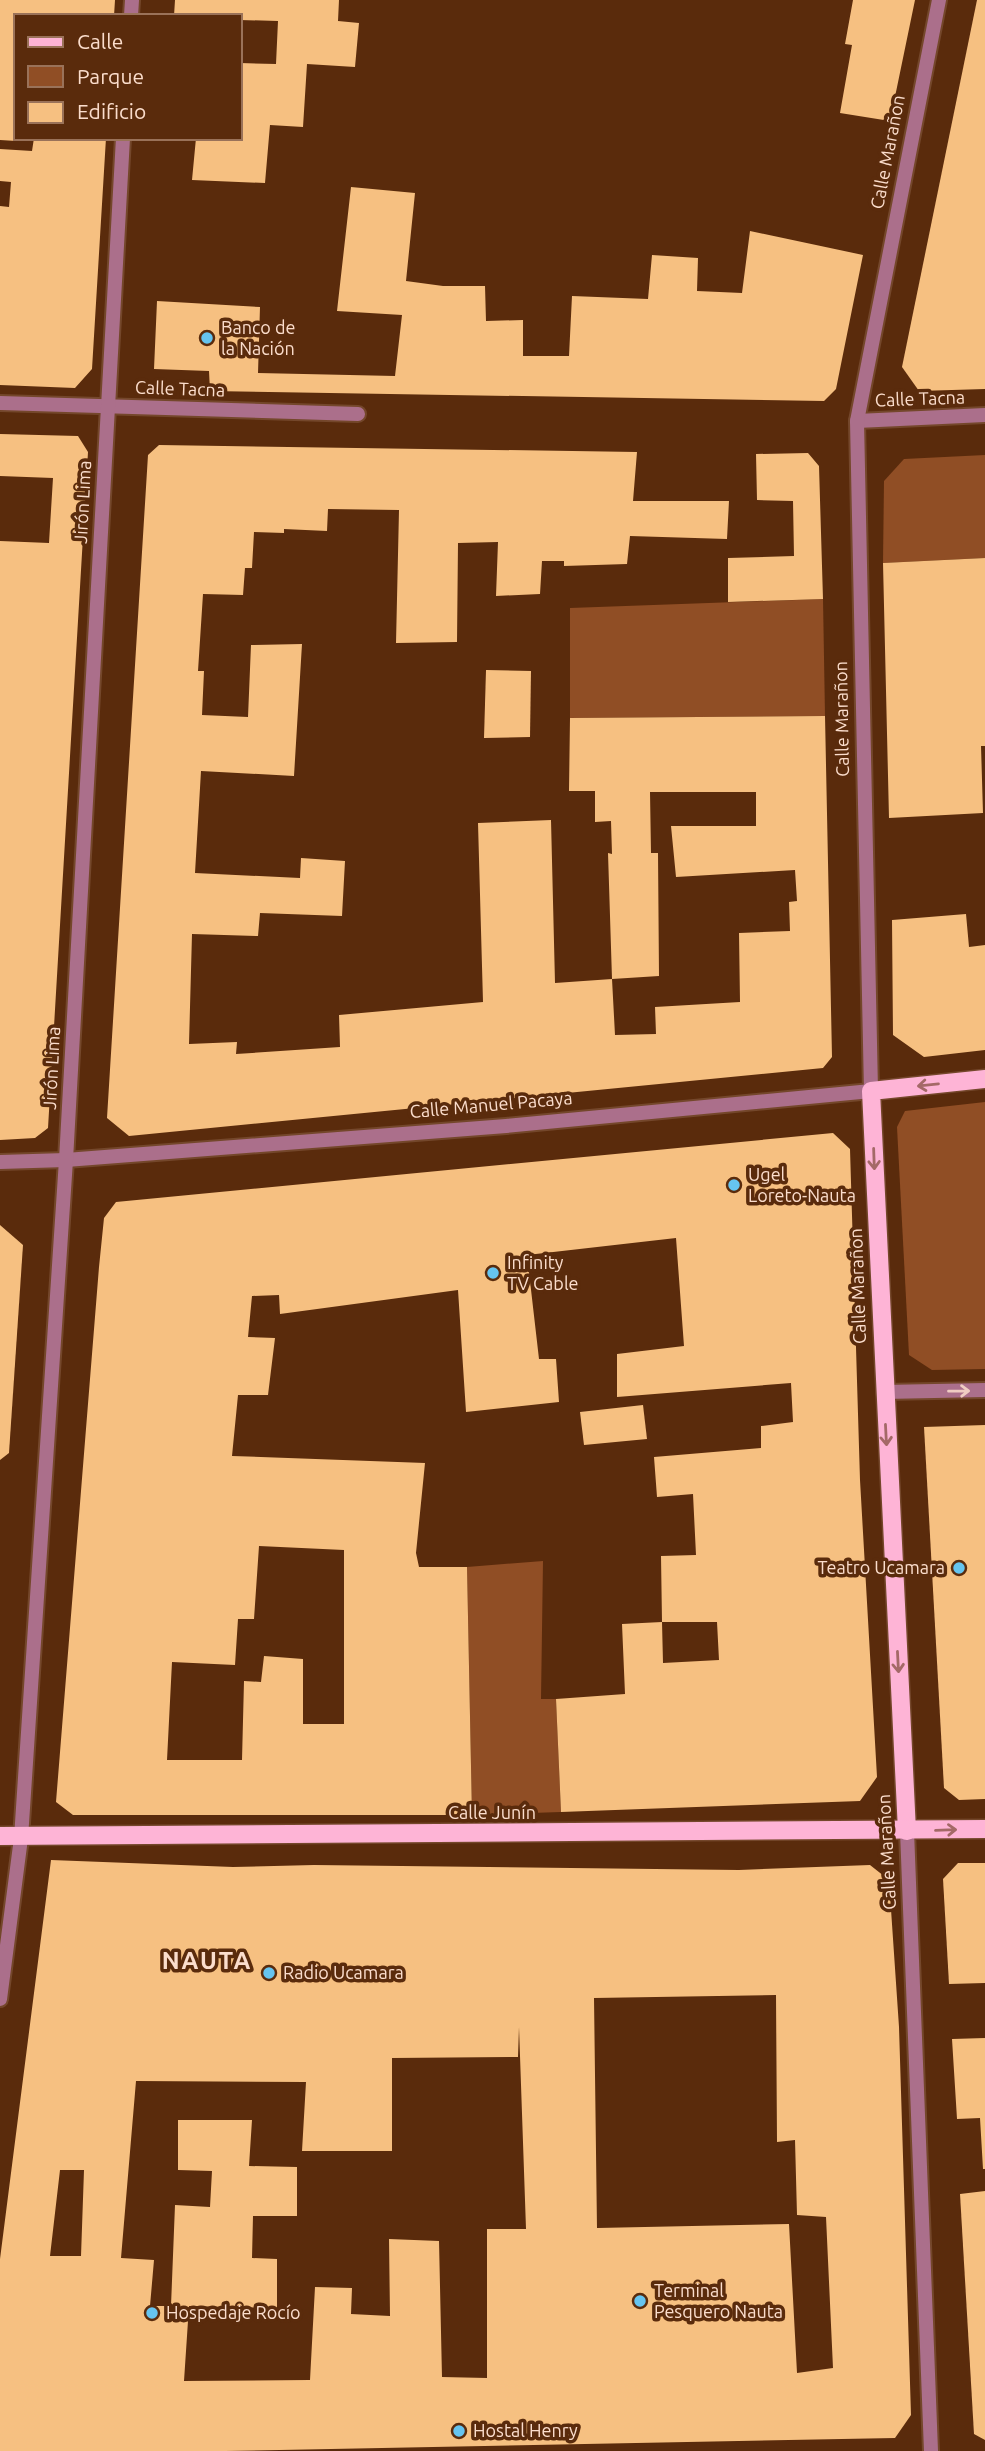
<svg xmlns="http://www.w3.org/2000/svg" width="985" height="2451" font-family="Ubuntu,sans-serif">
	<style>
		.green { fill: #904e25 }
		.building { fill: #f6c081; fill-rule: evenodd }
		.lines { fill: none; stroke-linecap: round; stroke-linejoin: round }
		.minor-casing { stroke: #74472b; stroke-width: 18 }
		.tertiary-casing { stroke: #74472b; stroke-width: 18 }
		.primary-casing { stroke: #74472b; stroke-width: 21 }
		.minor { stroke: #ab6f8b; stroke-width: 14 }
		.tertiary { stroke: #ab6f8b; stroke-width: 14 }
		.primary { stroke: #feb4d6; stroke-width: 18 }
		.oneway { stroke: #a46967 }
		.oneway2 { stroke: #efccc2 }
		.poi-dot { fill: #66c4ef; stroke: #5a2b0c; stroke-width: 2.5 }
		.labels { text-anchor: middle; stroke-width: 7; stroke-linejoin: round; paint-order: stroke }
		.street-label { font-size: 18px; fill: #fbddcc; stroke: #5a2b0c }
		.poi-label { font-size: 18px; fill: #fbddcc; stroke: #5a2b0c; text-anchor: start }
		.district-label { font-size: 24px; font-weight: bold; letter-spacing: 2px; fill: #fbddcc; stroke: #5a2b0c }
	</style>
	<rect width="100%" height="100%" fill="#5a2b0c"/>
	<g class="green">
		<path d="M985,455V558L883,563L884,481L904,459Z"/>
		<path d="M823,599L825,716L570,718V608Z"/>
		<path d="M985,1102V1369L932,1370L909,1355L897,1127L905,1111Z"/>
		<path d="M543,1561L541,1699H556L561,1812L472,1815L467,1567Z"/>
	</g>
	<g class="building">
		<path d="M0,0H115L114,16H16V141L0,140Z"/>
		<path d="M175,0H339L338,21L359,23L355,67L307,64L303,127L270,125L265,183L192,180L196,138H240V63L276,64L278,21L240,20V16H174Z"/>
		<path d="M853,0H915L890,121L840,113L852,45L845,44Z"/>
		<path d="M977,0H985V389L919,391L902,367Z"/>
		<path d="M34,138H106L92,369L75,388L0,385V206L9,207L11,182L0,181V149L32,151Z"/>
		<path d="M351,187L415,193L406,281L443,286H485L486,321L523,320V356H569L572,296L648,299L652,255L698,258L697,291L742,293L750,231L863,255L836,389L824,401L210,391L209,371L154,369L157,301L260,307L258,373L395,376L402,315L337,311Z"/>
		<path d="M0,434L78,436L88,452L48,1128L35,1138L0,1140V541L49,543L53,478L0,476Z"/>
		<path d="M159,445L637,452L633,501H729L727,539L630,536L627,564L564,566V561H542L540,594L496,596L498,542L458,543L457,642L396,643L399,510L328,509L327,531L284,529V533L254,532L252,568H245L243,595L203,594L198,671H204L202,715L248,717L251,645L302,644L294,776L201,771L195,873L300,878L301,858L345,861L342,916L260,913L258,936L192,934L189,1044L237,1042L236,1054L340,1047L339,1015L483,1002L478,823L551,820L555,983L612,979L608,853L612,854L611,821L595,822V791H569L570,718L825,716L832,1057L823,1068L129,1136L107,1118L148,455ZM650,792H756V826H671L676,877L795,870L797,901L789,902L790,931L739,933L740,1002L655,1007L656,1034L615,1035L612,979L659,976L658,853H651Z"/>
		<path d="M808,453L819,466L823,599L728,602V558L794,556L793,501L757,500L756,454Z"/>
		<path d="M985,558V746H981L983,813L889,818L883,563Z"/>
		<path d="M486,670L531,671L530,737L484,738Z"/>
		<path d="M966,914L969,947L985,945V1050L924,1057L893,1035L892,920Z"/>
		<path d="M833,1133L850,1149L860,1480L877,1777L860,1801L561,1812L556,1699L625,1694L622,1624L662,1622L663,1663L719,1660L717,1622H662L661,1556L696,1555L693,1494L657,1497L654,1457L761,1448V1426L793,1422L791,1383L617,1397V1354L684,1346L676,1238L527,1255L539,1359H556L559,1402L466,1412L458,1290L280,1314L279,1295L252,1296L248,1337L275,1338L268,1395H238L232,1456L425,1463L416,1553L419,1567H467L472,1815H73L56,1802L99,1267L104,1218L116,1202ZM259,1546L344,1550V1724H303V1659L264,1656L261,1682L244,1681L242,1760H167L172,1662L235,1665L238,1619H254Z"/>
		<path d="M0,1225L23,1245L9,1453L0,1460Z"/>
		<path d="M643,1405L647,1439L584,1445L580,1412Z"/>
		<path d="M985,1425V1799L959,1800L944,1788L924,1427Z"/>
		<path d="M51,1860L233,1867L314,1865L739,1870L870,1865L889,1880L899,2027L911,2415L895,2438L225,2451H0V2259ZM776,1995L777,2142L795,2140L797,2215L826,2217L833,2368L797,2373L789,2224L597,2228L594,1998ZM519,2027L526,2229H487V2378L442,2377L439,2241L389,2239L390,2316L351,2314L352,2288L315,2287L310,2380L184,2381L189,2306L277,2308V2259L252,2258L253,2216H297V2167L249,2166L252,2120H178V2170L212,2171L210,2207L175,2205L171,2306H150L154,2260L121,2258L136,2081L306,2082L302,2151H392V2058L518,2057ZM60,2170H84L81,2256H50Z"/>
		<path d="M958,1863H985V1983L949,1984L943,1879Z"/>
		<path d="M985,2038V2169H983L980,2118L957,2119L952,2039Z"/>
		<path d="M985,2191V2440L974,2434L960,2194Z"/>
	</g>
	<g class="lines">
		<defs>
			<g id="minor">
				<path d="M0,403L358,414"/>
				<path d="M857,421L985,415"/>
				<path d="M871,1091L857,421L939,0"/>
				<path d="M0,1162L66,1160"/>
				<path d="M884,1392L985,1390"/>
				<path d="M907,1831L931,2451"/>
			</g>
			<g id="tertiary">
				<path d="M131,16L132,0"/>
				<path d="M66,1160L506,1126L871,1091"/>
				<path d="M0,1999L21,1838L66,1160L123,138"/>
			</g>
			<g id="primary">
				<path d="M907,1831L871,1091L985,1079"/>
				<path d="M0,1836L985,1829"/>
			</g>
		</defs>
		<use href="#minor" class="minor-casing"/>
		<use href="#tertiary" class="tertiary-casing"/>
		<use href="#primary" class="primary-casing"/>
		<use href="#minor" class="minor"/>
		<use href="#tertiary" class="tertiary"/>
		<use href="#primary" class="primary"/>
	</g>
	<defs><path id="oneway-shaft" d="M-6 0H5M1.5-3L5.5 0L1.5 3" fill="none" stroke-width="1.6" stroke-linecap="round" stroke-linejoin="round" transform="scale(1.75)"/></defs>
	<g class="oneway">
		<use href="#oneway-shaft" transform="translate(928 1085) rotate(174)"/>
		<use href="#oneway-shaft" transform="translate(874 1159) rotate(88)"/>
		<use href="#oneway-shaft" transform="translate(886 1435) rotate(87)"/>
		<use href="#oneway-shaft" transform="translate(898 1662) rotate(87)"/>
		<use href="#oneway-shaft" transform="translate(946 1830) rotate(-2)"/>
	</g>
	<use class="oneway2" href="#oneway-shaft" transform="translate(959 1391) rotate(-1)"/>
	<g class="poi-dot">
		<circle cx="207" cy="338" r="7"/>
		<circle cx="734" cy="1185" r="7"/>
		<circle cx="493" cy="1273" r="7"/>
		<circle cx="959" cy="1568" r="7"/>
		<circle cx="269" cy="1973" r="7"/>
		<circle cx="640" cy="2301" r="7"/>
		<circle cx="152" cy="2313" r="7"/>
		<circle cx="459" cy="2431" r="7"/>
	</g>
	<g class="labels">
		<g class="street-label">
			<text transform="translate(888 152) rotate(-79)" y="6">Calle Marañon</text>
			<text transform="translate(180 389) rotate(2)" y="6">Calle Tacna</text>
			<text transform="translate(920 399) rotate(-2)" y="6">Calle Tacna</text>
			<text transform="translate(83 502) rotate(-87)" y="6">Jirón Lima</text>
			<text transform="translate(842 719) rotate(-91)" y="6">Calle Marañon</text>
			<text transform="translate(52 1068) rotate(-87)" y="6">Jirón Lima</text>
			<text transform="translate(491 1105) rotate(-5)" y="6">Calle Manuel Pacaya</text>
			<text transform="translate(858 1286) rotate(-92)" y="6">Calle Marañon</text>
			<text x="492" y="1819">Calle Junín</text>
			<text transform="translate(887 1852) rotate(-93)" y="6">Calle Marañon</text>
		</g>
		<g class="poi-label">
			<text x="221" y="334">Banco de<tspan x="221" dy="21">la Nación</tspan></text>
			<text x="748" y="1181">Ugel<tspan x="748" dy="21">Loreto-Nauta</tspan></text>
			<text x="507" y="1269">Infinity<tspan x="507" dy="21">TV Cable</tspan></text>
			<text x="945" y="1574" text-anchor="end">Teatro Ucamara</text>
			<text x="283" y="1979">Radio Ucamara</text>
			<text x="654" y="2297">Terminal<tspan x="654" dy="21">Pesquero Nauta</tspan></text>
			<text x="166" y="2319">Hospedaje Rocío</text>
			<text x="473" y="2437">Hostal Henry</text>
		</g>
		<g class="district-label">
			<text x="207" y="1969">NAUTA</text>
		</g>
	</g>
	<rect x="14" y="14" width="228" height="126" fill="#5a2b0c" stroke="#9a7259" stroke-width="2"/>
	<rect x="28" y="37" width="35" height="10" fill="#feb4d6" stroke="#9a7259" stroke-width="2"/>
	<text x="77" y="49" font-size="21" fill="#fbddcc">Calle</text>
	<rect x="28" y="66" width="35" height="21" fill="#904e25" stroke="#9a7259" stroke-width="2"/>
	<text x="77" y="84" font-size="21" fill="#fbddcc">Parque</text>
	<rect x="28" y="102" width="35" height="21" fill="#f6c081" stroke="#9a7259" stroke-width="2"/>
	<text x="77" y="119" font-size="21" fill="#fbddcc">Edificio</text>
</svg>
